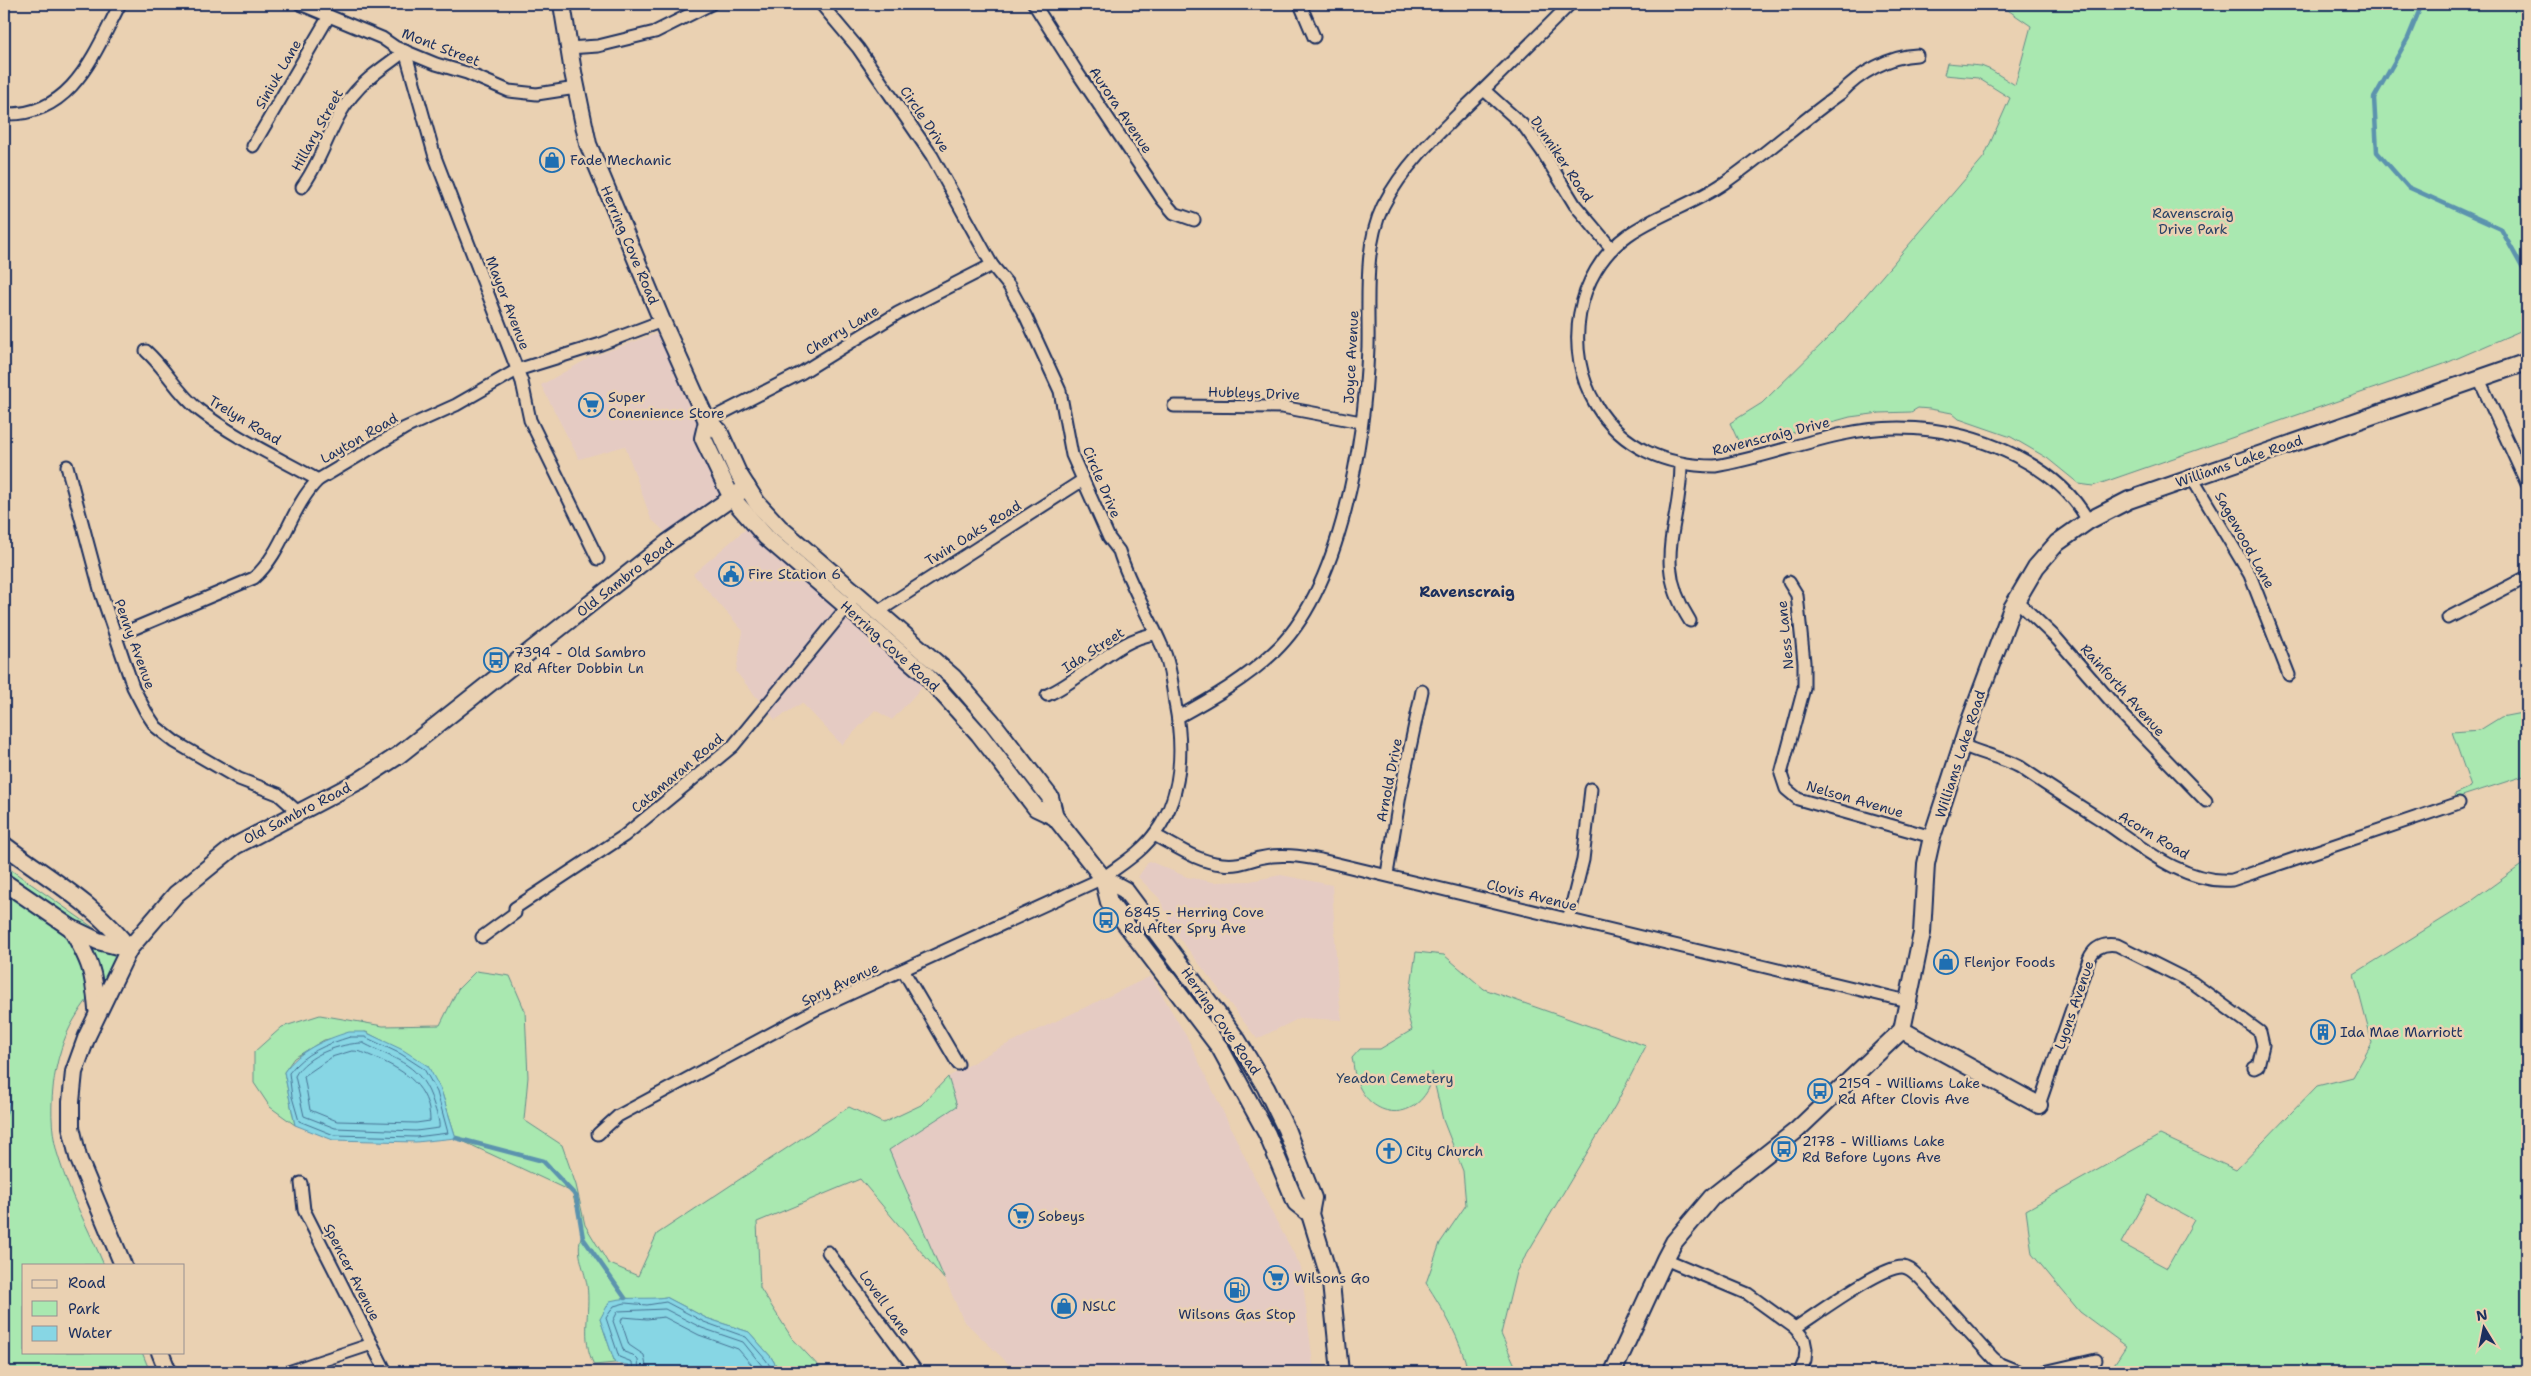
<svg xmlns="http://www.w3.org/2000/svg" width="2531" height="1376" font-family="'Shantell Sans',sans-serif">
	<style>
		.built { fill: #e5cbc3 }
		.green { fill: #a9e8b0; stroke: #628c87; fill-rule: evenodd }
		.water { fill: #87d6e4; stroke: #5c93ae }
		.lines { fill: none; stroke-linecap: round; stroke-linejoin: round }
		.shore { stroke: #467294; stroke-width: 1 }
		.stream { stroke: #5c93ae; stroke-width: 4.5 }
		.street-casing { stroke: #1b2f5e; stroke-width: 15 }
		.secondary-casing { stroke: #1b2f5e; stroke-width: 20 }
		.street { stroke: #ead1b2; stroke-width: 11 }
		.secondary { stroke: #ead1b2; stroke-width: 16 }
		.labels { text-anchor: middle; stroke-width: 5; stroke-linejoin: round; paint-order: stroke }
		.street-label { font-size: 14px; fill: #1b2f5e; stroke: #ead1b2 }
		.poi-label { font-size: 14px; fill: #1b2f5e; stroke: #ead1b2; text-anchor: start }
		.park-label { font-size: 14px; fill: #294266; stroke: #ead1b2 }
		.neighbourhood-label { font-size: 15px; font-weight: bold; fill: #1b2f5e; stroke: #ead1b2 }
	</style>
	<rect width="100%" height="100%" fill="#ead1b2"/>
	<filter id="ink" filterUnits="userSpaceOnUse"><feTurbulence type="fractalNoise" baseFrequency=".02" numOctaves="2"/><feDisplacementMap in="SourceGraphic" scale="10" xChannelSelector="R" yChannelSelector="G"/><feConvolveMatrix kernelMatrix="1 2 1 2 8 2 1 2 1" color-interpolation-filters="sRGB"/></filter>
	<g filter="url(#ink)">
		<g class="built">
			<path d="M661,332L741,493L676,542L651,519L625,446L579,459L541,385L591,357Z"/>
			<path d="M748,527L924,685L892,720L875,710L842,745L802,703L775,720L736,672L743,631L693,574Z"/>
			<path d="M1149,861L1187,877L1213,882L1250,881L1281,875L1332,885L1338,990L1342,1020L1300,1018L1257,1039L1177,935L1159,898L1138,877Z"/>
			<path d="M1151,976L1188,1039L1270,1209L1301,1267L1314,1372H1130L1129,1369L1118,1372H1017L963,1320L889,1150L957,1106L948,1077L993,1051Z"/>
		</g>
		<g class="green">
			<path d="M1999,4H2527V328L2444,364L2093,486L2079,484L2047,458L2011,437L1959,419L1952,413L1930,409L1918,408L1911,412L1880,413L1850,417L1741,447L1730,423L1762,403L1836,330L1984,157L2010,98L1978,78L1944,75L1947,63L1981,66L1991,70L2015,85L2031,26Z"/>
			<path d="M2527,712V775L2456,798L2455,794L2471,787L2452,732L2480,730L2501,717Z"/>
			<path d="M2527,861V1372H2109L2126,1346L2080,1312L2032,1254L2026,1210L2160,1135L2236,1170L2317,1086L2353,1077L2372,1043L2354,974L2473,900ZM2148,1195L2194,1220L2167,1268L2121,1243Z"/>
			<path d="M4,865L128,952C110,973 89,994 75,1018C52,1055 45,1118 59,1159C70,1195 89,1230 104,1265H24V1352H142L150,1372H4V1122L10,1101L4,1077Z"/>
			<path d="M1416,952L1444,955L1484,989L1646,1046L1615,1106L1516,1272L1501,1334L1518,1372H1468C1461,1339 1444,1311 1426,1283L1440,1243L1466,1205L1463,1171L1443,1120L1432,1072C1430,1076 1431,1085 1428,1090C1410,1122 1372,1117 1358,1084C1354,1077 1354,1066 1352,1058L1360,1049H1380L1412,1030L1407,1013Z"/>
			<path d="M476,971L510,976L525,1011L528,1077L524,1120L562,1145L576,1185L585,1225L608,1263L638,1276L657,1234L849,1107L883,1123L921,1105L948,1077L957,1106L889,1150L945,1280L860,1179L757,1222L760,1288L792,1338L824,1372H780L771,1357L749,1332L706,1318L666,1297L646,1300L625,1298L600,1319L615,1363L594,1365C580,1337 591,1313 587,1285C584,1266 574,1251 583,1232L572,1192L456,1138L441,1090L383,1041L366,1032L324,1040L294,1058L284,1072L295,1125L270,1107L254,1083V1052L282,1027L320,1015L383,1026L440,1025L458,989Z"/>
		</g>
		<g class="water">
			<path d="M349,1032H365L403,1050L428,1066L441,1090L456,1138L416,1142L333,1140L295,1125L284,1072C300,1050 323,1040 349,1032Z"/>
			<path d="M4,1077L10,1101L4,1122Z"/>
			<path d="M666,1297L706,1318L749,1332L771,1357L780,1372H628V1365L615,1363L600,1319L610,1301C629,1296 647,1300 666,1297Z"/>
		</g>
		<g class="lines">
			<g class="shore">
				<path d="M350,1037H365L401,1054L424,1069L437,1092L448,1133L416,1137L334,1135L299,1121L292,1097L289,1073C304,1053 327,1044 350,1037Z"/>
				<path d="M363,1043C399,1062 421,1063 434,1105C436,1112 440,1121 439,1128L416,1131L335,1128L304,1116L295,1076C306,1055 341,1043 363,1043Z"/>
				<path d="M352,1051C363,1051 368,1055 378,1059C405,1071 430,1087 430,1121L416,1123L337,1121L310,1110L304,1076L332,1057Z"/>
				<path d="M633,1372L632,1362L619,1357L606,1318L614,1306L625,1303L647,1305L666,1302L704,1322L746,1337L766,1360L774,1372"/>
				<path d="M639,1372L638,1360L633,1355L624,1352L613,1321L618,1311L665,1309L702,1328L743,1342L767,1372"/>
				<path d="M647,1372L644,1355L629,1345L621,1321L623,1317L647,1319L664,1317L699,1335L738,1349L758,1372"/>
			</g>
			<g class="stream">
				<path d="M2422,4L2408,38L2374,98L2377,152L2408,187L2501,229L2527,276"/>
				<path d="M456,1138L543,1161L576,1196L583,1238L625,1298"/>
			</g>
			<defs>
				<g id="street">
					<path d="M300,4L382,38L395,47L436,64L467,73L509,91L537,94L576,88"/>
					<path d="M1034,4L1077,72L1162,199L1174,213L1194,220"/>
					<path d="M1300,4L1314,37"/>
					<path d="M568,48L598,46L655,32L711,4"/>
					<path d="M405,51L435,157L522,382L530,420L598,559"/>
					<path d="M1917,55C1890,56 1859,73 1841,93C1801,121 1765,155 1724,183C1694,204 1658,214 1628,235C1575,273 1563,351 1596,405C1622,448 1666,466 1715,466C1758,459 1800,443 1843,434C1902,421 1962,429 2016,456C2045,471 2073,492 2088,521"/>
					<path d="M1484,90L1524,126L1542,151L1575,205L1612,249"/>
					<path d="M4,114C72,117 94,54 120,4"/>
					<path d="M253,146L329,16"/>
					<path d="M302,187C323,159 330,123 352,96C367,77 387,65 405,51"/>
					<path d="M146,351C167,370 177,393 199,410C235,438 279,458 318,480"/>
					<path d="M2479,379L2527,484"/>
					<path d="M1174,406L1282,407L1361,422"/>
					<path d="M707,421L801,373L898,313L992,265"/>
					<path d="M1681,464C1681,527 1651,560 1690,621"/>
					<path d="M67,466L101,593L133,687L146,712L156,727L175,742L239,779L278,794L298,812"/>
					<path d="M2192,478L2250,575L2289,675"/>
					<path d="M1789,582L1797,595L1804,662V688L1781,774L1786,789L1798,799L1932,837"/>
					<path d="M2016,600L2057,639L2123,715L2206,801"/>
					<path d="M879,611L1083,480"/>
					<path d="M2448,618L2527,577"/>
					<path d="M116,636L254,578C284,551 290,508 318,480L405,428L456,405L517,370L601,344L662,321"/>
					<path d="M1047,695C1083,680 1118,637 1156,634"/>
					<path d="M1178,717C1211,699 1247,678 1274,652C1342,588 1365,437 1368,347C1369,303 1363,247 1383,206C1405,163 1440,132 1475,98C1507,67 1539,35 1570,4"/>
					<path d="M1962,745C1981,754 2001,757 2020,767C2046,785 2073,802 2100,819C2139,845 2183,884 2232,880L2459,803"/>
					<path d="M1154,835C1176,846 1197,862 1222,864C1236,866 1246,862 1259,858C1280,853 1301,856 1321,860L1907,1001"/>
					<path d="M1387,874L1400,795L1422,691"/>
					<path d="M1568,920L1583,860L1591,789"/>
					<path d="M482,937L515,913V908L624,836L733,746L852,601"/>
					<path d="M903,970L958,1064"/>
					<path d="M2039,1105L2089,959C2094,947 2104,943 2117,945L2193,983L2260,1032L2263,1045L2258,1066L2254,1068"/>
					<path d="M598,1134L618,1116L817,1009L1103,878C1116,868 1131,859 1142,848C1182,810 1185,754 1175,703C1172,684 1170,662 1161,644C1148,614 1129,584 1119,551L1109,538L1072,455L1060,391L1026,317L1009,286L992,265L932,156L858,48L821,4"/>
					<path d="M301,1183L304,1210L386,1372"/>
					<path d="M828,1252L917,1372"/>
					<path d="M1665,1259L1748,1294L1795,1328L1804,1339L1806,1349L1805,1360L1800,1372"/>
					<path d="M1795,1328C1817,1314 1880,1267 1902,1267C1910,1267 1915,1274 1921,1279L1993,1358L2000,1364L2020,1372"/>
					<path d="M288,1372L372,1344"/>
					<path d="M2044,1372L2096,1360"/>
				</g>
				<g id="secondary">
					<path d="M562,4L573,72L588,144L662,321L707,421L719,431L738,473L757,503L779,527L953,677L992,722L1050,797L1055,817L1103,878L1125,890L1238,1041L1266,1088L1286,1129L1313,1198L1310,1214L1331,1283L1340,1372"/>
					<path d="M707,421L703,438L724,482L732,498L766,537L925,674L979,734L1036,808L1055,817"/>
					<path d="M4,845C46,877 97,905 129,949"/>
					<path d="M1103,878L1109,902L1220,1048L1267,1134L1296,1203L1310,1214"/>
					<path d="M4,882L71,928L98,941L129,949"/>
					<path d="M71,928C90,961 94,971 97,1009"/>
					<path d="M1902,1030L2039,1105"/>
					<path d="M123,1265L78,1157L71,1127V1102L74,1072L87,1036L129,949L176,894L235,846L359,781L399,755L667,543L747,487"/>
					<path d="M160,1352L168,1372"/>
					<path d="M1613,1372L1665,1259L1674,1242L1712,1197L1797,1130L1902,1030L1922,933L1926,864L1932,837L1968,726L2012,608L2036,567L2057,543L2088,521L2129,500L2527,362"/>
				</g>
			</defs>
			<use href="#street" class="street-casing"/>
			<use href="#secondary" class="secondary-casing"/>
			<use href="#street" class="street"/>
			<use href="#secondary" class="secondary"/>
		</g>
	</g>
	<defs>
		<symbol id="shop-ring" viewBox="-11 -11 22 22"><circle r="9.5" fill="#ead1b2" stroke="#1f6fb2" stroke-width="1.5"/><path d="M-5-2.5h2.3a2.7 3.5 0 0 1 5.4 0H5L5.5 6h-11ZM-1.5-2.5h3a1.5 2.3 0 0 0-3 0Z" fill="#1f6fb2"/></symbol>
		<symbol id="supermarket-ring" viewBox="-11 -11 22 22"><circle r="9.5" fill="#ead1b2" stroke="#1f6fb2" stroke-width="1.5"/><path d="M-6-5.5h2.5l.6 2H6L4.5 2H-2.5L-4.4-4H-6ZM-1.5 3.2a1.3 1.3 0 1 0 .1 0ZM3 3.2a1.3 1.3 0 1 0 .1 0Z" fill="#1f6fb2"/></symbol>
		<symbol id="civic-ring" viewBox="-11 -11 22 22"><circle r="9.5" fill="#ead1b2" stroke="#1f6fb2" stroke-width="1.5"/><path d="M-.6-6.5H3V-4.5H.6V-3L4-1V1h2V6H-6V1h2V-1L-.6-3ZM-1.2 2.5V6h2.4V2.5Z" fill="#1f6fb2"/></symbol>
		<symbol id="bus-ring" viewBox="-11 -11 22 22"><circle r="9.5" fill="#ead1b2" stroke="#1f6fb2" stroke-width="1.5"/><path d="M-5-6H5V4H4V6H2V4H-2V6H-4V4H-5ZM-3.5-4V0h7V-4ZM-3.5 1.2v1.5H-2V1.2ZM2 1.2v1.5H3.5V1.2Z" fill="#1f6fb2"/></symbol>
		<symbol id="building-ring" viewBox="-11 -11 22 22"><circle r="9.5" fill="#ead1b2" stroke="#1f6fb2" stroke-width="1.5"/><path d="M-4-6H4V6H1V3H-1V6H-4ZM-2.5-4.3h1.7v1.8h-1.7ZM.8-4.3h1.7v1.8H.8ZM-2.5-1h1.7V.8h-1.7ZM.8-1h1.7V.8H.8Z" fill="#1f6fb2"/></symbol>
		<symbol id="church-ring" viewBox="-11 -11 22 22"><circle r="9.5" fill="#ead1b2" stroke="#1f6fb2" stroke-width="1.5"/><path d="M-1.2-6h2.4v3.5h3.3v2.4h-3.3V6h-2.4V-.1h-3.3v-2.4h3.3Z" fill="#1f6fb2"/></symbol>
		<symbol id="fuel-ring" viewBox="-11 -11 22 22"><circle r="9.5" fill="#ead1b2" stroke="#1f6fb2" stroke-width="1.5"/><path d="M-5.5-6h7V0h2V4h1.3V-2.5L3-4.5l.8-.8L6-3V5H2.5V1h-1V6h-7ZM-4.2-4.7v3.2H.2V-4.7Z" fill="#1f6fb2"/></symbol>
	</defs>
	<g fill-rule="evenodd">
		<use href="#shop-ring" x="538" y="146" width="28" height="28"/>
		<use href="#supermarket-ring" x="577" y="391" width="28" height="28"/>
		<use href="#civic-ring" x="717" y="560" width="28" height="28"/>
		<use href="#bus-ring" x="482" y="646" width="28" height="28"/>
		<use href="#bus-ring" x="1092" y="906" width="28" height="28"/>
		<use href="#shop-ring" x="1932" y="948" width="28" height="28"/>
		<use href="#building-ring" x="2309" y="1018" width="28" height="28"/>
		<use href="#bus-ring" x="1806" y="1077" width="28" height="28"/>
		<use href="#bus-ring" x="1770" y="1135" width="28" height="28"/>
		<use href="#church-ring" x="1375" y="1137" width="28" height="28"/>
		<use href="#supermarket-ring" x="1007" y="1202" width="28" height="28"/>
		<use href="#supermarket-ring" x="1262" y="1264" width="28" height="28"/>
		<use href="#fuel-ring" x="1223" y="1276" width="28" height="28"/>
		<use href="#shop-ring" x="1050" y="1292" width="28" height="28"/>
	</g>
	<g class="labels">
		<g class="street-label">
			<text transform="translate(441 47) rotate(21)" y="5">Mont Street</text>
			<text transform="translate(278 74) rotate(-60)" y="5">Siniuk Lane</text>
			<text transform="translate(1121 110) rotate(56)" y="5">Aurora Avenue</text>
			<text transform="translate(925 119) rotate(56)" y="5">Circle Drive</text>
			<text transform="translate(317 130) rotate(-61)" y="5">Hillary Street</text>
			<text transform="translate(1562 159) rotate(56)" y="5">Dunniker Road</text>
			<text transform="translate(630 245) rotate(67)" y="5">Herring Cove Road</text>
			<text transform="translate(508 303) rotate(69)" y="5">Mayor Avenue</text>
			<text transform="translate(842 330) rotate(-31)" y="5">Cherry Lane</text>
			<text transform="translate(1351 357) rotate(-87)" y="5">Joyce Avenue</text>
			<text transform="translate(1254 393) rotate(2)" y="5">Hubleys Drive</text>
			<text transform="translate(245 420) rotate(31)" y="5">Trelyn Road</text>
			<text transform="translate(1771 436) rotate(-14)" y="5">Ravenscraig Drive</text>
			<text transform="translate(359 438) rotate(-30)" y="5">Layton Road</text>
			<text transform="translate(2239 461) rotate(-19)" y="5">Williams Lake Road</text>
			<text transform="translate(1102 482) rotate(67)" y="5">Circle Drive</text>
			<text transform="translate(973 533) rotate(-32)" y="5">Twin Oaks Road</text>
			<text transform="translate(2245 540) rotate(61)" y="5">Sagewood Lane</text>
			<text transform="translate(625 577) rotate(-38)" y="5">Old Sambro Road</text>
			<text transform="translate(1785 635) rotate(-96)" y="5">Ness Lane</text>
			<text transform="translate(135 644) rotate(70)" y="5">Penny Avenue</text>
			<text transform="translate(890 646) rotate(42)" y="5">Herring Cove Road</text>
			<text transform="translate(1093 650) rotate(-33)" y="5">Ida Street</text>
			<text transform="translate(2123 690) rotate(48)" y="5">Rainforth Avenue</text>
			<text transform="translate(1960 754) rotate(-72)" y="5">Williams Lake Road</text>
			<text transform="translate(677 773) rotate(-40)" y="5">Catamaran Road</text>
			<text transform="translate(1389 780) rotate(-79)" y="5">Arnold Drive</text>
			<text transform="translate(1855 799) rotate(16)" y="5">Nelson Avenue</text>
			<text transform="translate(297 813) rotate(-27)" y="5">Old Sambro Road</text>
			<text transform="translate(2154 835) rotate(31)" y="5">Acorn Road</text>
			<text transform="translate(1532 895) rotate(14)" y="5">Clovis Avenue</text>
			<text transform="translate(840 984) rotate(-25)" y="5">Spry Avenue</text>
			<text transform="translate(2074 1005) rotate(-71)" y="5">Lyons Avenue</text>
			<text transform="translate(1221 1021) rotate(55)" y="5">Herring Cove Road</text>
			<text transform="translate(352 1272) rotate(63)" y="5">Spencer Avenue</text>
			<text transform="translate(885 1303) rotate(54)" y="5">Lovell Lane</text>
		</g>
		<g class="poi-label">
			<text x="570" y="165">Fade Mechanic</text>
			<text x="608" y="402">Super<tspan x="608" dy="16">Conenience Store</tspan></text>
			<text x="748" y="579">Fire Station 6</text>
			<text x="514" y="657">7394 - Old Sambro<tspan x="514" dy="16">Rd After Dobbin Ln</tspan></text>
			<text x="1124" y="917">6845 - Herring Cove<tspan x="1124" dy="16">Rd After Spry Ave</tspan></text>
			<text x="1964" y="967">Flenjor Foods</text>
			<text x="2340" y="1037">Ida Mae Marriott</text>
			<text x="1838" y="1088">2159 - Williams Lake<tspan x="1838" dy="16">Rd After Clovis Ave</tspan></text>
			<text x="1802" y="1146">2178 - Williams Lake<tspan x="1802" dy="16">Rd Before Lyons Ave</tspan></text>
			<text x="1406" y="1156">City Church</text>
			<text x="1038" y="1221">Sobeys</text>
			<text x="1294" y="1283">Wilsons Go</text>
			<text x="1082" y="1311">NSLC</text>
			<text x="1237" y="1319" text-anchor="middle">Wilsons Gas Stop</text>
		</g>
		<g class="park-label">
			<text x="2193" y="218">Ravenscraig<tspan x="2193" dy="16">Drive Park</tspan></text>
			<text x="1395" y="1083">Yeadon Cemetery</text>
		</g>
		<g class="neighbourhood-label">
			<text x="1467" y="597">Ravenscraig</text>
		</g>
	</g>
	<rect width="2531" height="1376" fill="none" stroke="#ead1b2" stroke-width="20"/>
	<rect x="10" y="10" width="2511" height="1356" fill="none" stroke="#1b2f5e" stroke-width="2" filter="url(#ink)"/>
	<rect x="22" y="1264" width="162" height="90" fill="#ead1b2" stroke="#979090"/>
	<rect x="32" y="1280" width="25" height="8" fill="#ead1b2" stroke="#979090"/>
	<text x="68" y="1288" font-size="15" fill="#1b2f5e">Road</text>
	<rect x="32" y="1301" width="25" height="15" fill="#a9e8b0" stroke="#979090"/>
	<text x="68" y="1314" font-size="15" fill="#1b2f5e">Park</text>
	<rect x="32" y="1326" width="25" height="15" fill="#87d6e4" stroke="#979090"/>
	<text x="68" y="1338" font-size="15" fill="#1b2f5e">Water</text>
	<g transform="translate(2484 1328) rotate(350)" stroke="#ead1b2" stroke-width="4" paint-order="stroke">
	<path d="M0-4L9 19L0 12L-9 19Z" fill="#1b2f5e"/>
	<text y="-8" font-size="14" font-weight="bold" text-anchor="middle" fill="#1b2f5e">N</text>
	</g>
</svg>
